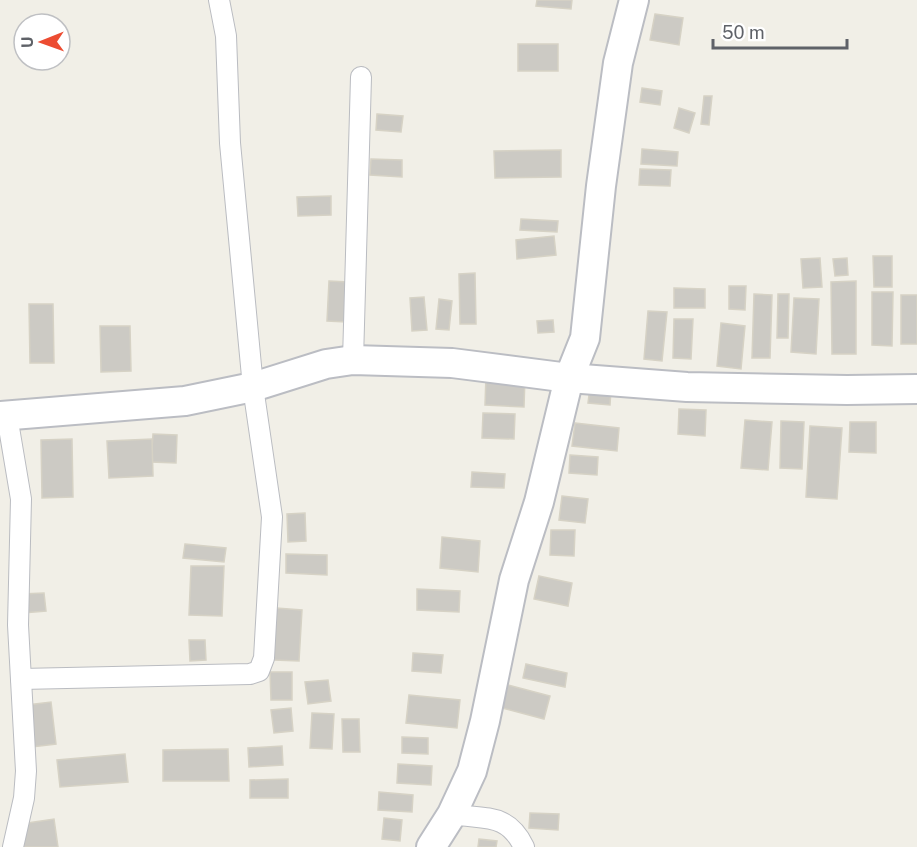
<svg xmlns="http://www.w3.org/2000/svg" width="917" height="847" font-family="'Public Sans',sans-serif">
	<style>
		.building { fill: #cccac4; stroke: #d6d2c5; stroke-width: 1.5 }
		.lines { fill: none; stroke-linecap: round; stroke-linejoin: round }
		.street-casing { stroke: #babcc1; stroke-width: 22 }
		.secondary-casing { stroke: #bbbdc3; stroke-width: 32 }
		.street { stroke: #fff; stroke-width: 20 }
		.secondary { stroke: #fff; stroke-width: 28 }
	</style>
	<rect width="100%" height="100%" fill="#f1efe7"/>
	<g class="building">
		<path d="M537,0H572L571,9L536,6Z"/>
		<path d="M655,14L683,18L679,45L650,40Z"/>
		<rect x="518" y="44" width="40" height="27"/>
		<path d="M642,88L662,91L660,105L640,102Z"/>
		<path d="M704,96H712L709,125L701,124Z"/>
		<path d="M679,108L695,113L689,133L674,128Z"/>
		<path d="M377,114L403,116L401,132L376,130Z"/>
		<path d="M642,149L678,152L677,166L641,164Z"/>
		<path d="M561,150V177L495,178L494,151Z"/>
		<path d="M371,159L402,160V177L370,175Z"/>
		<path d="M640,169L671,170L670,186L639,185Z"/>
		<path d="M331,196V215L298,216L297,197Z"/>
		<path d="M521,219L558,221L557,232L520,230Z"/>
		<path d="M554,236L556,255L517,259L516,240Z"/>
		<path d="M873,256H892V287H874Z"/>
		<path d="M820,258L822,287L803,288L801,259Z"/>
		<path d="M847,258L848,275L835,276L833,259Z"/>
		<path d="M475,273L476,324H460L459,274Z"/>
		<path d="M329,281L349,282L346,322L327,321Z"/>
		<path d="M856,281V354H832L831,282Z"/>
		<path d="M729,286H746L745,310L729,309Z"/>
		<path d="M674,288L705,289V308H674Z"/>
		<path d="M872,292H893L892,346L872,345Z"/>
		<path d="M754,294L772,295L770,358H752Z"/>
		<path d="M778,294H789L788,338H777Z"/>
		<rect x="901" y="295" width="16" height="49"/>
		<path d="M424,297L427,330L412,331L410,298Z"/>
		<path d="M794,298L819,299L816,354L791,352Z"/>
		<path d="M439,299L452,301L449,330L436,329Z"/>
		<path d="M29,304H53L54,363H30Z"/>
		<path d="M648,311L667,312L662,361L644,359Z"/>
		<path d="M674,319H693L691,359L673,358Z"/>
		<path d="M553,320L554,332L538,333L537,321Z"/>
		<path d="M721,323L745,326L741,369L717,366Z"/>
		<path d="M100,326H130L131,371L101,372Z"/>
		<path d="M486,376L525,377L524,407L485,405Z"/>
		<path d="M590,387L611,389L610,405L588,403Z"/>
		<path d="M679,409L706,410L705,436L678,434Z"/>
		<path d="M483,413L515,414L514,439L482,438Z"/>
		<path d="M745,420L772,422L768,470L741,468Z"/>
		<path d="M781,421L804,422L802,469L780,468Z"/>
		<path d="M850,422H876V453L849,452Z"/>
		<path d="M575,423L619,428L617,451L572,446Z"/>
		<path d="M810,426L842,428L837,499L806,497Z"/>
		<path d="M153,434L177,435L176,463L151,462Z"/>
		<path d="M72,439L73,497L42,498L41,440Z"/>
		<path d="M152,439L153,476L109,478L107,441Z"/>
		<path d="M570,455L598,457L597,475L569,473Z"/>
		<path d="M472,472L505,474L504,488L471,487Z"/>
		<path d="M562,496L588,499L585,523L559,520Z"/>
		<path d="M305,513L306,541L288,542L287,514Z"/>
		<path d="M551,530H575L574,556L550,555Z"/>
		<path d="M442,537L480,541L478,572L440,568Z"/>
		<path d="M185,544L226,548L224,562L183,558Z"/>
		<path d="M286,554L327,555V575L286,573Z"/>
		<path d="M191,566H224L222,616L189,615Z"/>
		<path d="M539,576L572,583L568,606L534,599Z"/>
		<path d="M417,589L460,591L459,612L417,610Z"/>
		<path d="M44,593L46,611L23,613L21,594Z"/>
		<path d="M276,608L302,610L299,661L274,660Z"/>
		<path d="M189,640H205L206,660L190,661Z"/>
		<path d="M413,653L443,655L441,673L412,671Z"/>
		<path d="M526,664L567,673L565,687L523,678Z"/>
		<path d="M270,672H292V700H271Z"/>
		<path d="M328,680L331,701L308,704L305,682Z"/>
		<path d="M508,685L550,696L544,719L502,708Z"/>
		<path d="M409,695L460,700L457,728L406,723Z"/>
		<path d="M51,702L56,744L32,747L27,705Z"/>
		<path d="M291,708L293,731L274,733L271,710Z"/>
		<path d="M312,713L334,714L332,749L310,748Z"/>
		<path d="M342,719H359L360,752H343Z"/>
		<path d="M402,737L428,738V754L402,753Z"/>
		<path d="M282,746L283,765L249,767L248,748Z"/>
		<path d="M228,749L229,781H163V750Z"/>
		<path d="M125,754L128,782L60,787L57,760Z"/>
		<path d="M398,764L432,766L431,785L397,783Z"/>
		<path d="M288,779V798H250V780Z"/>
		<path d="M379,792L413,795L412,812L378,810Z"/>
		<path d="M530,813L559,814L558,830L529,828Z"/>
		<path d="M384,818L402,820L400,841L382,839Z"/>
		<path d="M54,819L58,847H24L21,824Z"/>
		<path d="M479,839L497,841L496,847H478Z"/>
	</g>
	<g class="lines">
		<defs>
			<g id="street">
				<path d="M353,360L361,77"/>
				<path d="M7,416L21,499L18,625L26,771L24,798L13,847"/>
				<path d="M21,679L250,674L259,671L264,658L272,517L253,387L230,143L226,36L219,0"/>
				<path d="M452,814C485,820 507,812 524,847"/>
			</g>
			<g id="secondary">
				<path d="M0,416L185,401L253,387L326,364L353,360L452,363L569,378L687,387L847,390L917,389"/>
				<path d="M431,847L452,814L472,771L485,721L514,580L539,502L569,378L585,338L601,186L618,63L634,0"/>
			</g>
		</defs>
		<use href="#street" class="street-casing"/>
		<use href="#secondary" class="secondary-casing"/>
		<use href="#street" class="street"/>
		<use href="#secondary" class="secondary"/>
	</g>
	<g transform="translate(42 42) rotate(269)"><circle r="28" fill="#ffffff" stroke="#bfc0c3" stroke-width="1.5"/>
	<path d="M0-4.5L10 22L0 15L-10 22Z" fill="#ec4c32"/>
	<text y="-9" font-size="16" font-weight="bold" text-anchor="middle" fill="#5f6268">U</text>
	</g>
	<path d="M713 39v9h134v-9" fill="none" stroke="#5f6268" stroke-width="3"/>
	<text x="722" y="39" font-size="18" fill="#5f6268" stroke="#ffffff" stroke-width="4.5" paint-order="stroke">50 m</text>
</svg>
